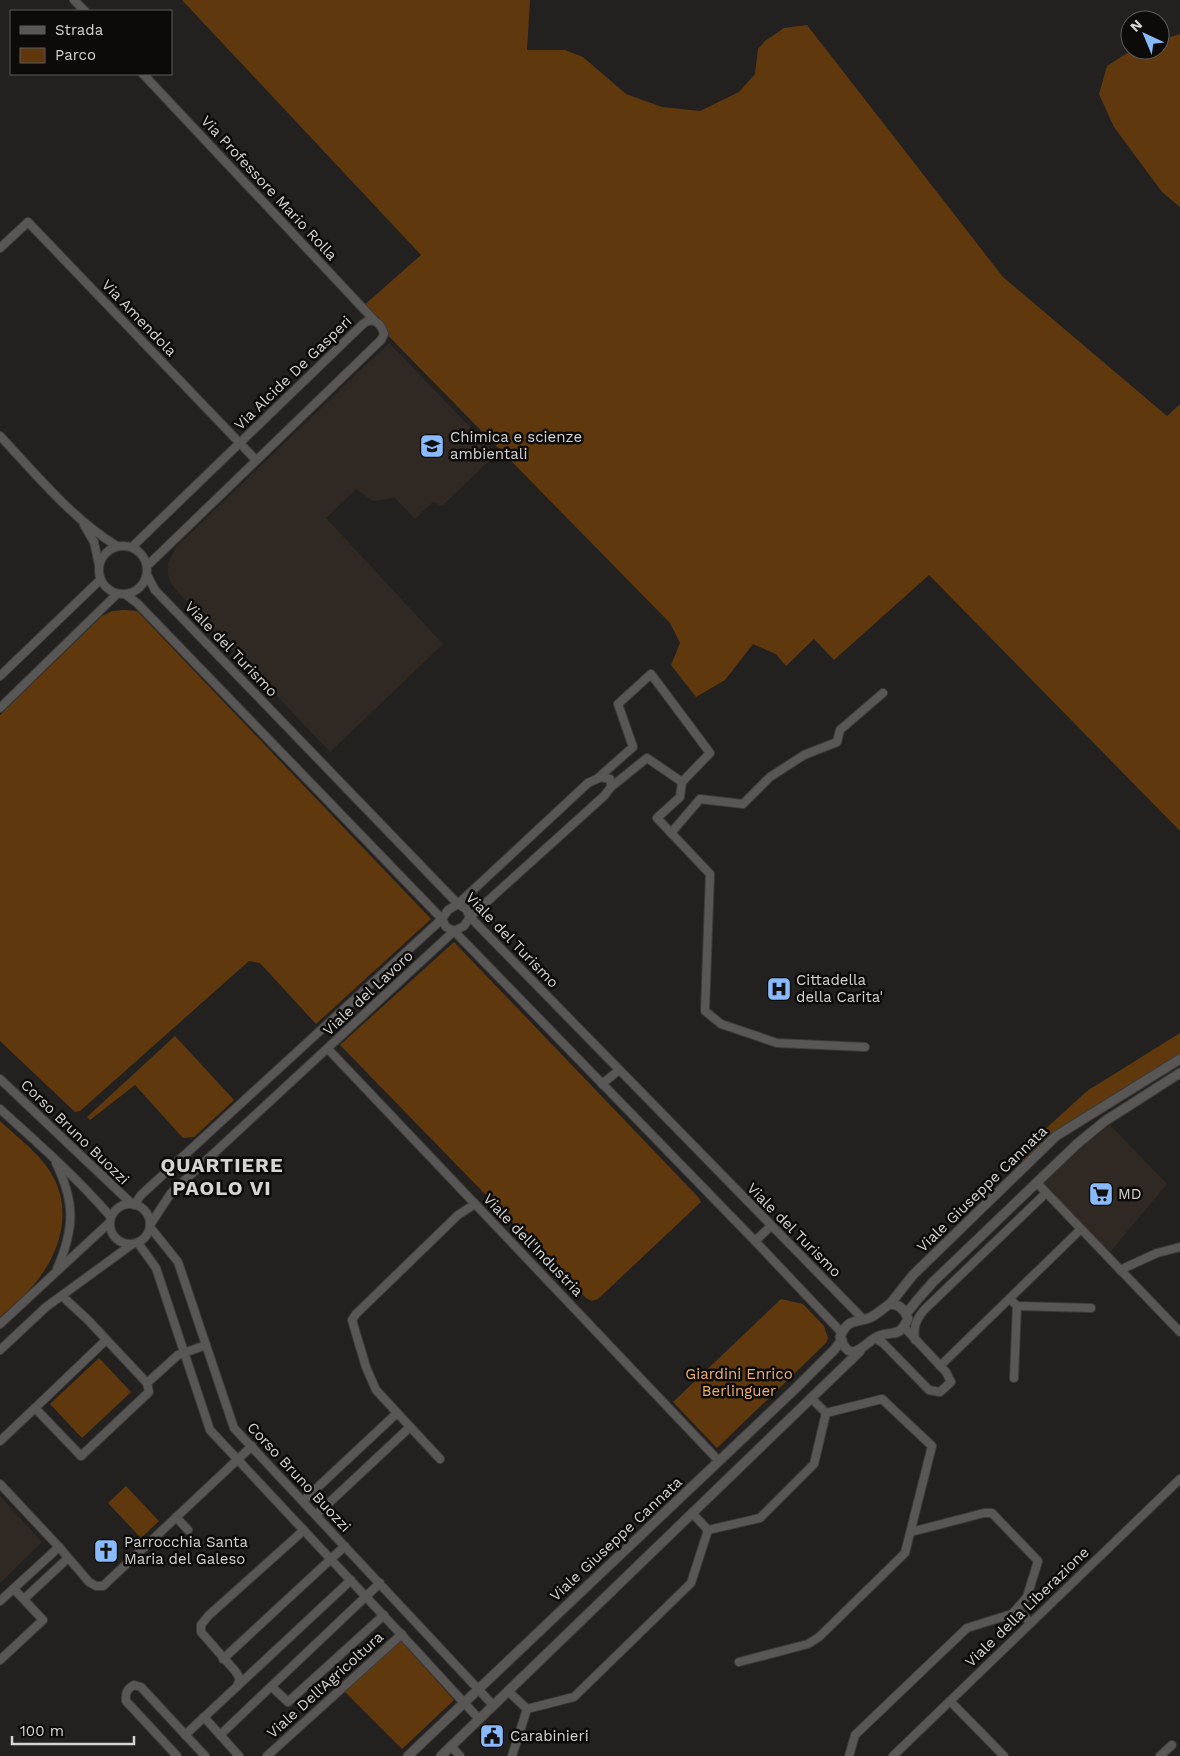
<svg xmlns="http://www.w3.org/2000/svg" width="1180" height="1756" font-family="'Work Sans',sans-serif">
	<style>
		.built { fill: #302923 }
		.green { fill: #5f390d }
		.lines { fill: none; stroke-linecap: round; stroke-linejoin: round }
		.minor-casing { stroke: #3c3b39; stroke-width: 10 }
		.tertiary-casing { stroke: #3c3b39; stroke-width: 11 }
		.minor { stroke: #595755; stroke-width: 8 }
		.tertiary { stroke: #595755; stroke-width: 9 }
		.labels { text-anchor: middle; stroke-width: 5; stroke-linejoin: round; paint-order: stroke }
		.street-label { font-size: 15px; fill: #d5d4d2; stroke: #0c0b0a }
		.poi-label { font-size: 15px; fill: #d5d4d2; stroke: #0c0b0a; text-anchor: start }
		.park-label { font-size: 15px; fill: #efb072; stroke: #0c0b0a }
		.district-label { font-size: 20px; font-weight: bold; letter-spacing: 1px; fill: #d5d4d2; stroke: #0c0b0a }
	</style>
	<rect width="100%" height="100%" fill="#23211f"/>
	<g class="built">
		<path d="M389,343L496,454L442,506L433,502L415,519L395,498L373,501L356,489L326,518L443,644L330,752L177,591L171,583L168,574V563L176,547Z"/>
		<path d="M1110,1125L1167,1184L1110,1252L1043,1183L1082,1147Z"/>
		<path d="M0,1496L42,1542L0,1583Z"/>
	</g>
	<g class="green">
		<path d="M182,0H530L527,50H565L583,57L626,94L662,107L700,111L739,92L755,74L758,49L765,41L784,28L807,25L1003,277L1167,416L1180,404V831L929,575L834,660L814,639L786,666L776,654L753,644L725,680L696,697L671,665L680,643L670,623L361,308L421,255Z"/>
		<path d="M1180,34V207L1162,192L1114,127L1099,94L1107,66L1132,50H1160V40Z"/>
		<path d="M124,610L137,611L431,919L316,1024L260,963L249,961L80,1111L75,1112L0,1041V715L102,616L112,611Z"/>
		<path d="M454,942L699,1198L701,1202L598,1299L592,1301L586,1298L340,1045Z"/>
		<path d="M1180,1033V1055L1024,1162L1017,1155L1087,1091Z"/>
		<path d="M175,1036L234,1100L194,1137L183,1138L135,1085L90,1120L87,1117Z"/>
		<path d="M0,1121C16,1136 40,1154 51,1173C73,1209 61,1251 36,1282C26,1295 12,1306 0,1317Z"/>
		<path d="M781,1299L803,1304L824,1326L828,1338L826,1343L717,1448L673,1402Z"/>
		<path d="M99,1358L131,1392L82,1438L50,1404Z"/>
		<path d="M126,1486L159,1521L141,1538L108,1503Z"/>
		<path d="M399,1639L454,1700L402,1749L343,1690Z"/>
	</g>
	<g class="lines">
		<defs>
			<g id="minor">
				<path d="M74,0L85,11"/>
				<path d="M143,74L374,320"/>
				<path d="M0,248L28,222L256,460"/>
				<path d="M0,436C36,474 72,519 117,546"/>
				<path d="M84,525L94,542L99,565"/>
				<circle cx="123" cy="570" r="24"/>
				<path d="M132,547L363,324C373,316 381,323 384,334L381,340L147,566"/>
				<path d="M147,575L155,590L458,904L466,909L470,917L863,1319"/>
				<path d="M125,594L137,603L442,919L446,927L454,931L755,1241L842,1333"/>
				<path d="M0,676L100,580"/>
				<path d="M0,708L117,594"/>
				<path d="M598,778L633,747L618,704L651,674L710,753L682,782L647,758L611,787"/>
				<path d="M682,782L680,797L657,818L710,874L705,1011L721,1024L777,1043L865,1047"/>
				<path d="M671,833L700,799L743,804L770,777L804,755L837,742L840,730L883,693"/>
				<path d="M328,1049L718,1460"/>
				<path d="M0,1079L132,1204"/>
				<path d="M602,1084L619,1070"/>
				<path d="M0,1109C39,1144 77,1178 111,1217"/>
				<path d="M56,1163C75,1202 75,1228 57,1269"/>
				<path d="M1037,1183L1180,1332"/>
				<circle cx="130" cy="1224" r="20"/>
				<path d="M134,1205L141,1195L442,919L448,910L458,904L588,783L601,777L610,779L611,787L604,796L470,917L464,926L454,931L171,1193L150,1225"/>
				<path d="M150,1227L178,1262L234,1428L493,1705"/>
				<path d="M755,1241L771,1226"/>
				<path d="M138,1243L156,1268L210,1430L411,1645L479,1719"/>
				<path d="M1120,1270L1157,1253L1180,1247"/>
				<path d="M62,1296L88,1320L147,1383L149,1392L81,1456L35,1408L106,1340"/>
				<path d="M1010,1299L1017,1306L1091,1308"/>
				<path d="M0,1324L109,1223"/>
				<path d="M875,1338L883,1343L929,1390L940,1392L951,1382L946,1372L904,1327"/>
				<path d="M915,1340C913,1327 916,1320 924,1310L1046,1193"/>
				<path d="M0,1350L46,1307L131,1245"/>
				<path d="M940,1366L1081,1229"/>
				<path d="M1014,1378L1017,1306"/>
				<path d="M147,1383L178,1355L206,1345"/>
				<path d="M811,1398L826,1413"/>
				<path d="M0,1441L35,1408"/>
				<path d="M440,1459L376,1390L366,1367L352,1320L356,1314L458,1215L475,1204"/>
				<path d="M0,1484L59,1547L89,1582L96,1586H103L252,1446"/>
				<path d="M303,1501L397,1413"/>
				<path d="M692,1513L708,1530"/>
				<path d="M316,1515L410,1427"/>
				<path d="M176,1517L188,1530"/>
				<path d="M708,1530L760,1518L814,1464L826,1413L882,1399L932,1446L905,1553L819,1637L808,1644L739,1662"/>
				<path d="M24,1599L68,1558"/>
				<path d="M0,1601L59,1547"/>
				<path d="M1017,1609L1031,1623"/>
				<path d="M223,1659L345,1546"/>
				<path d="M0,1660L43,1620L14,1589"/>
				<path d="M237,1686L240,1679L236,1672L201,1632V1625L208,1616L304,1530"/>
				<path d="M272,1687L288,1702L384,1615"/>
				<path d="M508,1691L527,1709"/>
				<path d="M950,1701L1004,1756"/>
				<path d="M204,1717L239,1756"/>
				<path d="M185,1735L351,1580"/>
				<path d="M220,1735L380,1583"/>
				<path d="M451,1746L460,1756"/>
				<path d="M177,1756L126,1701C125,1693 127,1689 134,1685L141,1687L205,1756"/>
				<path d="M267,1756L402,1634"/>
				<path d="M512,1756L527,1709L574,1697L691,1583L708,1530"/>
				<path d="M849,1756L855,1735L967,1628L1012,1614L1027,1597L1038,1561L992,1513H984L911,1532"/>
				<path d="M893,1756L1180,1479"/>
				<path d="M1160,1756L1172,1745"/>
			</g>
			<g id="tertiary">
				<path d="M890,1304L913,1275L1056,1136L1180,1059"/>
				<path d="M890,1304C900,1304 905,1310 908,1319C898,1339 894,1330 879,1336C865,1341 851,1368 840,1337C848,1318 855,1323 869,1318C877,1315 883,1308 890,1304Z"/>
				<path d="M906,1314L918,1299L933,1282L1077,1144L1105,1121L1180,1073"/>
				<path d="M408,1756L796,1388L834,1350L842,1340"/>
				<path d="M441,1756L860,1351"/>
			</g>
		</defs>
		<use href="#minor" class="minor-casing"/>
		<use href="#tertiary" class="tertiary-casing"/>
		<use href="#minor" class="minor"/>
		<use href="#tertiary" class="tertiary"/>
	</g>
	<defs>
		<symbol id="university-square" viewBox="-11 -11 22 22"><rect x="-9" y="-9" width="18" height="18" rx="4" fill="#89bafc" stroke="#0c0b0a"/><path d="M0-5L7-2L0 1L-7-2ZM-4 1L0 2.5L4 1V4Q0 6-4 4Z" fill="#111"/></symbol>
		<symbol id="hospital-square" viewBox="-11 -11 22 22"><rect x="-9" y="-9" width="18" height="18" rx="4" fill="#89bafc" stroke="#0c0b0a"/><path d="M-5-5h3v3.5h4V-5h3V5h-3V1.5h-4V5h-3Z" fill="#111"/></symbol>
		<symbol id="supermarket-square" viewBox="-11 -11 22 22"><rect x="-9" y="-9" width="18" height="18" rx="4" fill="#89bafc" stroke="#0c0b0a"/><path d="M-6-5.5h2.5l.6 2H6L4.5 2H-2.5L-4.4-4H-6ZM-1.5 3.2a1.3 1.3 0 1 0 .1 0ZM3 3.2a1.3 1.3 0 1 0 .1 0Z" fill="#111"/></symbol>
		<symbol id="church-square" viewBox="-11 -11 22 22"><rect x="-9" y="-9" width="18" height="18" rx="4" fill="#89bafc" stroke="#0c0b0a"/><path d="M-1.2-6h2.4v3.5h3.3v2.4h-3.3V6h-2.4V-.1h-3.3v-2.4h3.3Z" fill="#111"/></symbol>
		<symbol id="civic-square" viewBox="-11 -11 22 22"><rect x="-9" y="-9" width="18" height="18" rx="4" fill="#89bafc" stroke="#0c0b0a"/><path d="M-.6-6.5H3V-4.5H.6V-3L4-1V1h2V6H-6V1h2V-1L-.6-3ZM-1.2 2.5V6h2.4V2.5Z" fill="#111"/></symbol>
	</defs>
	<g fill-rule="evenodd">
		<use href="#university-square" x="418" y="432" width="28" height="28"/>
		<use href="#hospital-square" x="765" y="975" width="28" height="28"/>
		<use href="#supermarket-square" x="1087" y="1180" width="28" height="28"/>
		<use href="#church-square" x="92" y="1537" width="28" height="28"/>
		<use href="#civic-square" x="478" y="1722" width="28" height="28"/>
	</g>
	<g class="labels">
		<g class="street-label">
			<text transform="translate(269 188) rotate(47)" y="5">Via Professore Mario Rolla</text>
			<text transform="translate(139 318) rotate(46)" y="5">Via Amendola</text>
			<text transform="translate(293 373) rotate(-44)" y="5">Via Alcide De Gasperi</text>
			<text transform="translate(231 649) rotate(46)" y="5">Viale del Turismo</text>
			<text transform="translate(512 940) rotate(46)" y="5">Viale del Turismo</text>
			<text transform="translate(368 993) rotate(-43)" y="5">Viale del Lavoro</text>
			<text transform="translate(75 1132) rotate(44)" y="5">Corso Bruno Buozzi</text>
			<text transform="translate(982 1189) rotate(-44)" y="5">Viale Giuseppe Cannata</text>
			<text transform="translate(794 1230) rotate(45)" y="5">Viale del Turismo</text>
			<text transform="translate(533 1245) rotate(46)" y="5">Viale dell'Industria</text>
			<text transform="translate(299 1477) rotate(47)" y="5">Corso Bruno Buozzi</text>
			<text transform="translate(616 1539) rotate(-43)" y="5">Viale Giuseppe Cannata</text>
			<text transform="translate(1027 1607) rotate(-44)" y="5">Viale della Liberazione</text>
			<text transform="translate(325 1685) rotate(-42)" y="5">Viale Dell'Agricoltura</text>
		</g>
		<g class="poi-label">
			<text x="450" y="442">Chimica e scienze<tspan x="450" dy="17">ambientali</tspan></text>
			<text x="796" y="985">Cittadella<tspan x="796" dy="17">della Carita'</tspan></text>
			<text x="1118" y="1199">MD</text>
			<text x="124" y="1547">Parrocchia Santa<tspan x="124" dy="17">Maria del Galeso</tspan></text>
			<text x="510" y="1741">Carabinieri</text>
		</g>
		<g class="park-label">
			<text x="739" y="1379">Giardini Enrico<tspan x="739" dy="17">Berlinguer</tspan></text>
		</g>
		<g class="district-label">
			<text x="222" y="1172">QUARTIERE<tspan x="222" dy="23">PAOLO VI</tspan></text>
		</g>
	</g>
	<rect x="10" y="10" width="162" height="65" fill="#0c0b0a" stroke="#5c5b5a"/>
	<rect x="20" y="26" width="25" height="8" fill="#595755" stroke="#5c5b5a"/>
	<text x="55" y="35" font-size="15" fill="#d5d4d2">Strada</text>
	<rect x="20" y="48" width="25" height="15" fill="#5f390d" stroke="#5c5b5a"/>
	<text x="55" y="60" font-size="15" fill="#d5d4d2">Parco</text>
	<g transform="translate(1145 35) rotate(316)"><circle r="24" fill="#0c0b0a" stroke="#5c5b5a"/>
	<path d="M0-4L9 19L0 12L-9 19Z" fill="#89bafc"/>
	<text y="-8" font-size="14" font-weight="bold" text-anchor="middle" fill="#d5d4d2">N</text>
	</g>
	<path d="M12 1736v8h122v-8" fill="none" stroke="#d5d4d2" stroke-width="2.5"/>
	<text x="20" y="1736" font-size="15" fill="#d5d4d2" stroke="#0c0b0a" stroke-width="4" paint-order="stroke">100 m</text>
</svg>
